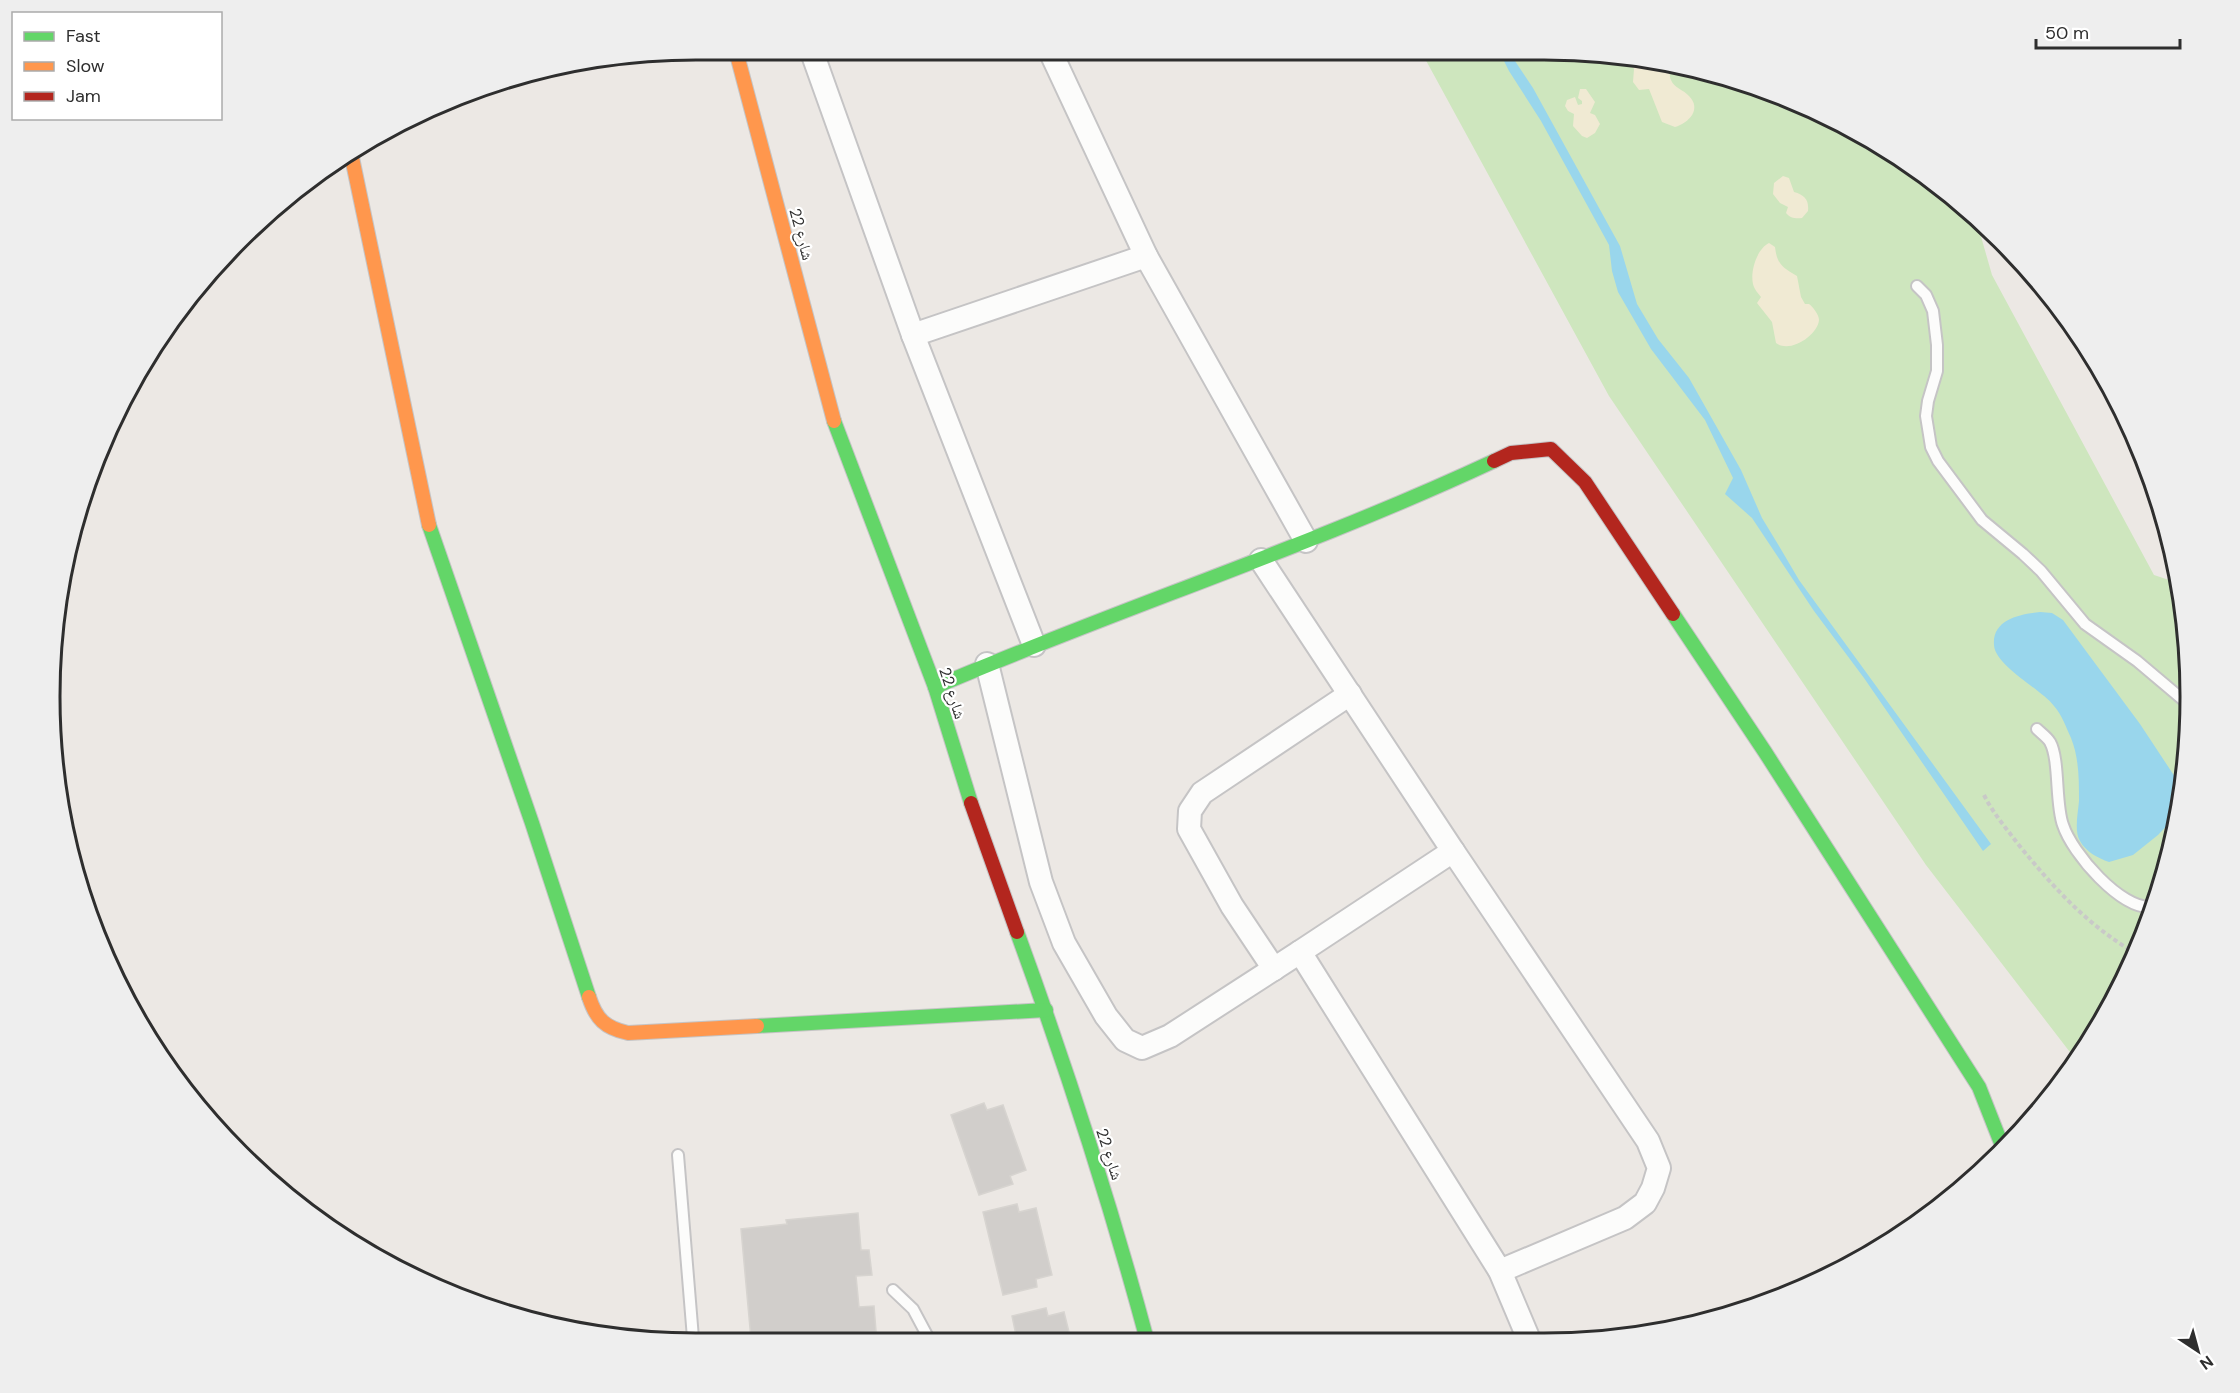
<svg xmlns="http://www.w3.org/2000/svg" width="2240" height="1393" font-family="'DM Sans','Noto Naskh Arabic',sans-serif">
	<style>
		.green { fill: #cee6be }
		.sand { fill: #f0ead3 }
		.water { fill: #99d6ec }
		.building { fill: #d1cecb; stroke: #d7d4d0; stroke-width: 1.5 }
		.lines { fill: none; stroke-linecap: round; stroke-linejoin: round }
		.lane-casing { stroke: #c5c4c5; stroke-width: 14 }
		.street-casing { stroke: #c5c4c5; stroke-width: 26 }
		.fast-casing { stroke: #c5c4c5; stroke-width: 16 }
		.slow-casing { stroke: #c5c4c5; stroke-width: 16 }
		.jam-casing { stroke: #c5c4c5; stroke-width: 16 }
		.path { stroke: #c9c9c8; stroke-width: 4; stroke-dasharray: 4.5 3; stroke-linecap: butt }
		.lane { stroke: #fcfcfb; stroke-width: 10 }
		.street { stroke: #fcfcfb; stroke-width: 22 }
		.fast { stroke: #63d668; stroke-width: 14 }
		.slow { stroke: #ff974d; stroke-width: 14 }
		.jam { stroke: #b3261e; stroke-width: 14 }
		.labels { text-anchor: middle; stroke-width: 4.5; stroke-linejoin: round; paint-order: stroke }
		.street-label { font-size: 16px; fill: #2e2e2e; stroke: #fff }
		.rim { fill: none; stroke: #2e2e2e; stroke-width: 3 }
	</style>
	<rect width="100%" height="100%" fill="#ece8e4"/>
	<path class="green" d="M1423,55H1628L1791,99L1937,183L1976,219L1992,275L2154,575L2178,583L2185,612L2189,738L2169,864L2124,982L2076,1060L1926,865L1609,396Z"/>
	<g class="sand">
		<path d="M1627,55L1670,66C1670,71 1669,76 1671,80C1674,88 1684,90 1689,96C1702,109 1689,123 1675,127L1662,122L1649,89L1639,90L1633,82L1634,69Z"/>
		<path d="M1580,89H1586L1595,102L1590,113L1595,115L1600,124L1595,133L1587,138L1582,136L1573,126L1574,114L1568,111L1565,106L1567,100L1575,97L1578,105L1582,104V101L1578,98Z"/>
		<path d="M1783,176L1789,178L1794,192C1805,195 1809,200 1808,211L1802,218C1796,219 1790,218 1786,213L1788,207L1780,203L1773,194L1774,183Z"/>
		<path d="M1769,243L1775,247C1777,263 1781,267 1797,276L1801,297L1805,304H1809C1813,307 1819,315 1819,320C1818,335 1790,354 1776,343L1772,322L1757,303L1761,297C1758,293 1754,289 1753,284C1750,271 1757,249 1769,243Z"/>
	</g>
	<g class="water">
		<path d="M1501,55H1511L1533,88L1620,246L1637,304L1658,339L1689,378L1741,470L1762,518L1779,546L1799,580L1991,844L1983,851L1864,678L1814,611L1752,518L1725,494L1733,478L1705,420L1651,349L1618,292L1612,271L1609,245L1541,121L1509,71Z"/>
		<path d="M2040,612L2052,613L2063,620L2140,724L2175,777L2181,790L2177,815L2158,835L2133,855L2109,862C2098,858 2086,852 2080,841C2074,831 2078,813 2079,801C2079,779 2079,758 2071,738C2066,727 2062,715 2054,706C2041,689 1995,666 1994,645C1992,619 2021,614 2040,612Z"/>
	</g>
	<g class="building">
		<path d="M984,1103L987,1110L1003,1105L1026,1170L1010,1176L1013,1184L979,1195L951,1115Z"/>
		<path d="M1017,1204L1019,1212L1036,1208L1052,1275L1036,1279L1037,1287L1003,1295L983,1212Z"/>
		<path d="M858,1213L861,1250H869L872,1275L856,1276L859,1307L874,1306L876,1331L839,1334L840,1339H751L741,1229L787,1224L786,1220Z"/>
		<path d="M1046,1308L1048,1316L1064,1312L1071,1340H1017L1012,1316Z"/>
	</g>
	<g class="lines">
		<defs>
			<g id="lane">
				<path d="M1917,286L1926,295L1933,311L1937,345V371L1928,401L1926,416L1931,447L1938,461L1982,520L2023,554L2041,571L2085,624L2137,661L2188,704"/>
				<path d="M2037,729C2041,733 2047,737 2050,742C2060,760 2055,804 2063,825C2072,853 2121,910 2152,907"/>
				<path d="M678,1155L693,1338"/>
				<path d="M893,1290L913,1309L929,1339"/>
			</g>
			<g id="street">
				<path d="M813,55L913,335L1034,645"/>
				<path d="M1052,55L1146,256L1306,541"/>
				<path d="M913,335L1146,256"/>
				<path d="M1261,560L1453,851L1300,952L1500,1271L1530,1342"/>
				<path d="M987,664L1041,882L1064,943L1106,1016L1125,1040L1142,1048L1170,1036L1300,952"/>
				<path d="M1453,851L1648,1141L1659,1168L1653,1188L1645,1203L1625,1218L1500,1271"/>
				<path d="M1274,969L1232,906L1189,829L1190,811L1202,793L1350,694"/>
			</g>
			<g id="fast">
				<path d="M834,421L935,687L971,803"/>
				<path d="M429,525L532,823L589,997"/>
				<path d="M1673,614L1765,752L1979,1087L2003,1148"/>
				<path d="M935,687C1120,608 1312,546 1494,461"/>
				<path d="M1017,932C1066,1066 1110,1202 1147,1340"/>
				<path d="M757,1026L1046,1010"/>
			</g>
			<g id="slow">
				<path d="M737,55L834,421"/>
				<path d="M351,153L429,525"/>
				<path d="M589,997C596,1019 605,1028 628,1033L757,1026"/>
			</g>
			<g id="jam">
				<path d="M1494,461L1511,453L1551,449L1585,482L1673,614"/>
				<path d="M971,803L1017,932"/>
			</g>
		</defs>
		<use href="#lane" class="lane-casing"/>
		<use href="#street" class="street-casing"/>
		<use href="#fast" class="fast-casing"/>
		<use href="#slow" class="slow-casing"/>
		<use href="#jam" class="jam-casing"/>
		<path class="path" d="M1984,795C1993,813 2006,828 2018,844C2054,888 2086,924 2135,953"/>
		<use href="#lane" class="lane"/>
		<use href="#street" class="street"/>
		<use href="#fast" class="fast"/>
		<use href="#slow" class="slow"/>
		<use href="#jam" class="jam"/>
	</g>
	<g class="labels">
		<g class="street-label">
			<text transform="translate(802 234) rotate(75)" y="6">شارع 22</text>
			<text transform="translate(953 693) rotate(72)" y="6">شارع 22</text>
			<text transform="translate(1110 1154) rotate(72)" y="6">شارع 22</text>
		</g>
	</g>
	<path d="M0 0H2240V1393H0ZM696 60H1544A636 636 0 0 1 2180 696V697A636 636 0 0 1 1544 1333H696A636 636 0 0 1 60 697V696A636 636 0 0 1 696 60Z" fill="#eee" fill-rule="evenodd"/>
	<path class="rim" d="M696 60H1544A636 636 0 0 1 2180 696V697A636 636 0 0 1 1544 1333H696A636 636 0 0 1 60 697V696A636 636 0 0 1 696 60Z"/>
	<rect x="12" y="12" width="210" height="108" fill="#ffffff" stroke="#ababab" stroke-width="1.5"/>
	<rect x="24" y="32" width="30" height="9" fill="#63d668" stroke="#ababab" stroke-width="1.5"/>
	<text x="66" y="42" font-size="18" fill="#2e2e2e">Fast</text>
	<rect x="24" y="62" width="30" height="9" fill="#ff974d" stroke="#ababab" stroke-width="1.5"/>
	<text x="66" y="72" font-size="18" fill="#2e2e2e">Slow</text>
	<rect x="24" y="92" width="30" height="9" fill="#b3261e" stroke="#ababab" stroke-width="1.5"/>
	<text x="66" y="102" font-size="18" fill="#2e2e2e">Jam</text>
	<g transform="translate(2198 1351) rotate(144)" stroke="#ffffff" stroke-width="4.5" paint-order="stroke">
	<path d="M0-4.5L10 22L0 15L-10 22Z" fill="#2e2e2e"/>
	<text y="-9" font-size="16" font-weight="bold" text-anchor="middle" fill="#2e2e2e">N</text>
	</g>
	<path d="M2036 39v9h144v-9" fill="none" stroke="#2e2e2e" stroke-width="3"/>
	<text x="2045" y="39" font-size="18" fill="#2e2e2e" stroke="#ffffff" stroke-width="4.5" paint-order="stroke">50 m</text>
</svg>
